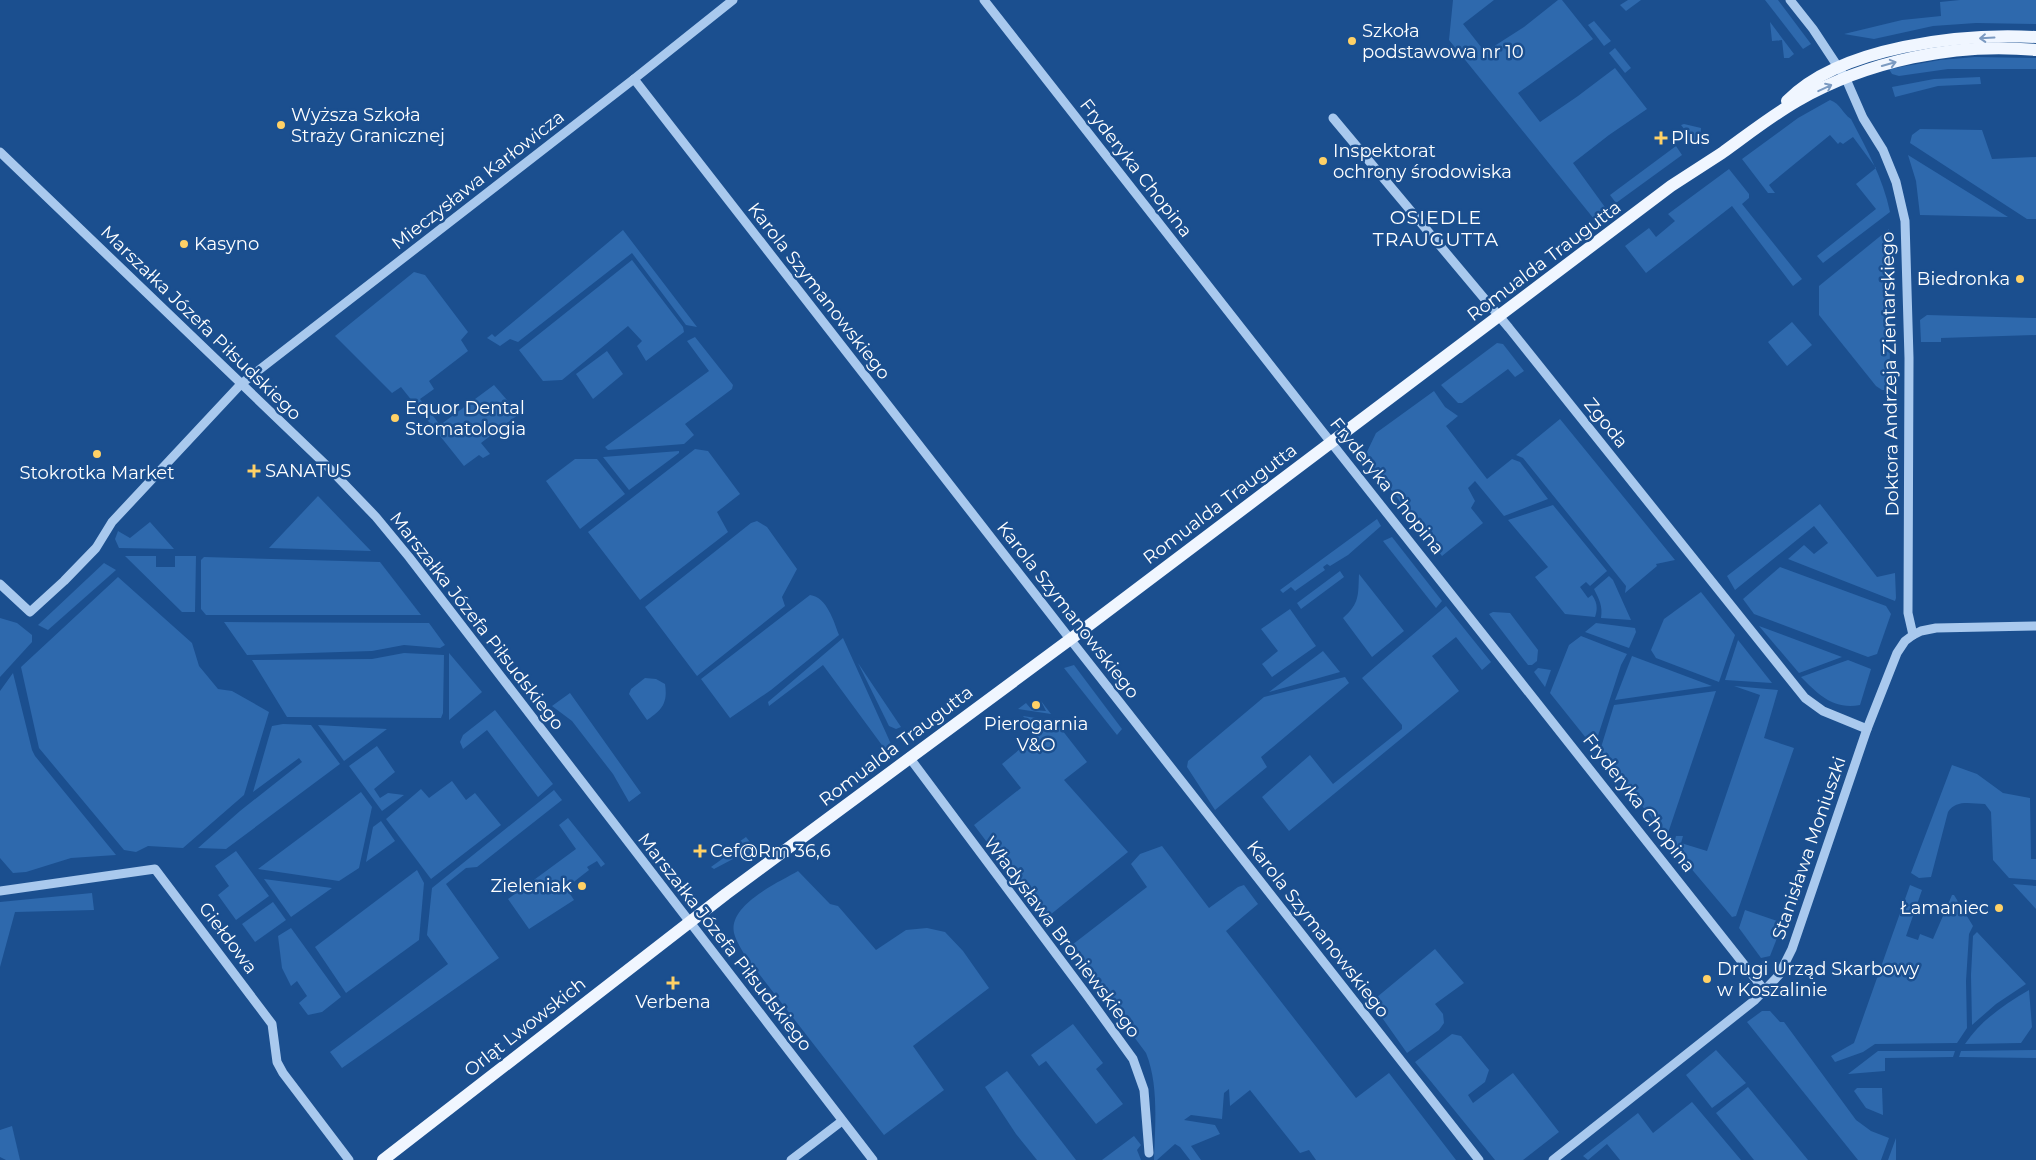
<svg xmlns="http://www.w3.org/2000/svg" width="2036" height="1160" font-family="Montserrat,sans-serif">
	<style>
		.green { fill: #2e69ad }
		.lines { fill: none; stroke-linecap: round; stroke-linejoin: round }
		.minor { stroke: #a9c9ee; stroke-width: 9 }
		.major { stroke: #f0f6ff; stroke-width: 12 }
		.oneway { stroke: #7b9ac1 }
		.poi-dot { fill: #ffd166; stroke: #1b4f8f; stroke-width: 2 }
		.labels { text-anchor: middle; stroke-width: 5; stroke-linejoin: round; paint-order: stroke }
		.poi-label { font-size: 18px; fill: #fff; stroke: #1b4f8f; text-anchor: start }
		.street-label { font-size: 18px; fill: #fff; stroke: #1b4f8f }
		.neighbourhood-label { font-size: 19px; letter-spacing: 1px; fill: #fff; stroke: #1b4f8f }
	</style>
	<rect width="100%" height="100%" fill="#1b4f8f"/>
	<g class="green">
		<path d="M1453,0H1494L1463,24L1485,52L1524,27L1558,0H1562L1593,39L1518,93L1540,122L1578,96L1615,68L1647,109L1609,135L1573,163L1607,210L1594,219L1449,40Z"/>
		<path d="M1628,0H1641L1626,11L1620,5Z"/>
		<path d="M1765,0H1778L1811,44L1803,49Z"/>
		<path d="M1960,0H2036V24L1976,23L1933,26L1874,39L1844,34L1902,20L1941,16L1940,2Z"/>
		<path d="M1594,21L1611,41L1604,46L1588,25Z"/>
		<path d="M1770,22L1794,54L1789,58H1784L1782,40L1772,41Z"/>
		<path d="M1615,48L1631,68L1625,73L1609,53Z"/>
		<path d="M1975,57L2036,58V69H1948L1899,76L1892,74L1889,69L1940,60Z"/>
		<path d="M1980,77L1981,84L1938,86L1895,97L1892,87L1934,79Z"/>
		<path d="M1830,100C1841,104 1842,113 1851,119C1867,150 1883,178 1890,212L1823,263L1817,256L1876,209L1856,184L1876,168L1853,137L1843,144L1840,142L1838,144L1830,135L1769,185L1775,193H1768L1742,159L1798,118Z"/>
		<path d="M1684,124L1701,128L1700,141H1694L1681,125Z"/>
		<path d="M1920,129L1982,130L1992,159L2036,157V219H2027L1910,143L1912,135Z"/>
		<path d="M1676,146L1682,155L1616,203L1610,195Z"/>
		<path d="M1908,155L2008,217L1920,215L1916,181Z"/>
		<path d="M1729,169L1749,194V198L1742,204L1802,279L1793,286L1732,206L1646,273L1625,246L1649,228L1656,237L1675,221L1668,214Z"/>
		<path d="M1889,229L1890,390H1882L1876,386L1819,315V286Z"/>
		<path d="M623,230L697,327L686,325L632,253L518,342L510,339L500,346L487,338L492,334L495,337Z"/>
		<path d="M632,260L683,327L684,332L646,361L637,346L642,341L628,326L562,380L543,381L519,350Z"/>
		<path d="M414,272L425,275L468,332L461,340L468,351L429,381L434,389L420,399L440,425L494,385L519,414L481,443L490,454L483,458L479,455L464,466L401,387L392,393L335,336Z"/>
		<path d="M1927,315L2036,318V335L1941,338V342H1921L1920,320Z"/>
		<path d="M1792,322L1812,345L1787,366L1768,342Z"/>
		<path d="M695,337L733,385L732,389L685,424L694,435L684,444L608,450L605,447L709,371L687,341Z"/>
		<path d="M1497,343L1503,344L1524,371L1515,377L1508,369L1462,403H1458L1441,385Z"/>
		<path d="M607,351L623,374L593,399L576,374Z"/>
		<path d="M1434,391L1445,407L1458,416L1446,426L1487,479L1512,459L1520,462L1548,499L1504,516L1475,481L1468,488L1475,501L1471,508L1483,523L1442,556L1365,456L1376,433Z"/>
		<path d="M1560,419L1675,560L1656,564L1657,566L1625,593L1626,586L1523,458L1516,455Z"/>
		<path d="M695,449L708,451L740,494L717,512L728,532L640,600L588,532Z"/>
		<path d="M679,451V453L629,490L603,457Z"/>
		<path d="M575,459H597L625,494L580,529L546,481Z"/>
		<path d="M318,496L371,551L269,548Z"/>
		<path d="M1820,504L1877,577L1895,573L1896,598L1895,601L1788,559L1804,545L1814,554L1828,543L1814,526L1735,590L1727,576Z"/>
		<path d="M1553,505L1607,571L1590,586L1586,582L1580,587L1588,598L1592,595C1597,602 1598,608 1595,617L1565,614L1535,577L1548,567L1508,520Z"/>
		<path d="M1377,519L1381,526L1348,555L1330,566L1327,564L1323,567L1325,570L1295,591L1291,587L1283,593L1280,590Z"/>
		<path d="M757,521L767,527L797,569L782,597L785,606L697,676L645,607L751,523Z"/>
		<path d="M150,522L174,549L119,548L115,539L118,531L130,538Z"/>
		<path d="M1392,537L1442,601L1436,608L1383,541Z"/>
		<path d="M125,556H156V567H175V556H196L195,612H182Z"/>
		<path d="M204,557L380,562L421,615H206L201,609V560Z"/>
		<path d="M104,563L116,570L48,630L38,625Z"/>
		<path d="M1780,567L1886,606L1891,614L1877,654L1868,657L1754,614L1743,599Z"/>
		<path d="M1340,571L1344,577L1301,609L1297,603Z"/>
		<path d="M1359,574L1404,631L1372,657L1343,618C1360,603 1358,595 1359,574Z"/>
		<path d="M1609,576L1613,580L1631,620L1601,618C1603,606 1599,599 1594,589Z"/>
		<path d="M118,577L192,643L199,666L218,689L232,691L269,712L244,795L183,848L148,846L136,852L124,850L39,748L21,667Z"/>
		<path d="M1701,592L1735,635L1719,682L1656,658L1651,650L1664,619Z"/>
		<path d="M810,595C827,597 834,622 839,635L771,690L730,718L701,679Z"/>
		<path d="M1446,606L1491,662L1482,670L1456,637L1432,656L1459,691L1289,831L1262,797L1310,755L1333,784L1402,729V725L1362,678Z"/>
		<path d="M1290,609L1316,646L1272,677L1262,664L1278,651L1261,629Z"/>
		<path d="M1493,612L1510,613L1538,650L1537,661L1532,665H1528L1489,614Z"/>
		<path d="M0,618L17,623L32,635V642L0,677Z"/>
		<path d="M224,622L429,623L445,645L440,648L404,645L372,651L247,655Z"/>
		<path d="M1596,623L1635,628L1636,632L1629,648L1585,632Z"/>
		<path d="M1759,626L1842,657L1799,673Z"/>
		<path d="M1581,636L1627,654L1621,665L1594,748L1550,693L1569,645Z"/>
		<path d="M843,638L891,744V748L887,752L823,665L769,706L768,702Z"/>
		<path d="M1738,640L1772,683L1725,680Z"/>
		<path d="M1323,651L1340,672L1269,692Z"/>
		<path d="M404,653L444,655L443,713L441,718L287,717L252,660L372,659Z"/>
		<path d="M449,653L482,692L449,720Z"/>
		<path d="M1632,656L1712,686L1615,700Z"/>
		<path d="M1848,660L1871,669L1860,705C1833,710 1818,694 1801,677Z"/>
		<path d="M858,663L901,727L896,729L889,726Z"/>
		<path d="M1074,665L1122,729L1117,735L1064,668Z"/>
		<path d="M1538,668L1551,670L1545,687L1534,672Z"/>
		<path d="M13,673L32,750L35,756L116,855L71,858L26,872L13,873L0,858V691Z"/>
		<path d="M1345,677L1349,683L1261,757L1267,767L1215,810L1187,767L1188,761L1264,697Z"/>
		<path d="M645,678L656,679L665,684C668,703 662,710 647,720L629,694L631,689Z"/>
		<path d="M1734,686L1778,690L1764,738L1794,748L1736,916L1732,917L1673,847L1676,836H1683L1681,843L1707,851L1760,695Z"/>
		<path d="M1716,691L1667,836L1599,754L1614,705Z"/>
		<path d="M570,693L641,793L629,802L613,774L572,721L552,706Z"/>
		<path d="M1041,701L1051,714L1018,709L1026,703L1032,710L1046,711Z"/>
		<path d="M495,710L553,784L538,797L487,730L463,749L460,742L463,735Z"/>
		<path d="M1023,716L1055,721L1087,762L1064,780L1128,852L1045,919L974,825L1021,788L1002,764L1038,734Z"/>
		<path d="M283,724L311,725L340,764L226,849L198,848L240,811L302,762L299,758L253,792L272,726Z"/>
		<path d="M318,725L387,729L344,761Z"/>
		<path d="M377,746L395,772L374,789L380,798L388,793L404,795L382,811L349,766Z"/>
		<path d="M1952,765L1977,774L2003,793L2030,798L2031,859H2036V880L2009,878L1993,860L1991,812L1985,804C1972,804 1956,799 1948,812L1931,877L1919,878L1911,873Z"/>
		<path d="M452,781L466,800L475,793L501,825L431,879L386,819L421,789L429,798Z"/>
		<path d="M554,790L562,800L477,867L466,868L446,884L499,958L342,1068L330,1052L448,964L427,935L432,888Z"/>
		<path d="M361,792L372,807L359,868L339,881L258,869Z"/>
		<path d="M568,818L605,864L601,867L597,861L587,867L589,870L566,888L574,900L529,929L508,899L576,849L559,825Z"/>
		<path d="M381,821L395,841L366,862L373,827Z"/>
		<path d="M746,837L755,848L741,856L733,846Z"/>
		<path d="M1162,846L1209,908L1238,887L1244,885L1258,904L1226,931L1356,1098L1389,1073L1456,1160H1316L1309,1150L1300,1153L1250,1090L1230,1106L1229,1089L1224,1093L1222,1119L1191,1115L1184,1120L1215,1125L1220,1134L1191,1146L1201,1160H1190L1180,1147L1175,1144L1157,1160H1154C1155,1125 1159,1085 1146,1053L1068,948L1147,887L1131,864L1140,854Z"/>
		<path d="M236,851L269,896L236,920L218,895L229,886L215,866Z"/>
		<path d="M729,854L733,859L714,869L711,867Z"/>
		<path d="M417,870L424,883L419,940L346,993L315,947Z"/>
		<path d="M798,871L830,904L838,906L876,950L906,930L927,928L945,932L963,951L989,988L913,1046L944,1090L884,1135L746,957C742,950 736,941 734,933C728,905 779,882 798,871Z"/>
		<path d="M264,879L332,888L291,917Z"/>
		<path d="M2013,884L2036,886V909Z"/>
		<path d="M1910,885L1922,890L1906,936L1918,940L1920,934L1933,939L1952,895H1954L1973,926L1969,934L1966,981L1967,1028L1957,1043L1875,1044L1863,1052L1835,1062L1831,1056L1854,1043Z"/>
		<path d="M92,893L94,910L15,912L0,967V902Z"/>
		<path d="M273,902L286,920L255,942L242,924Z"/>
		<path d="M1745,910L1783,923L1770,956L1761,958L1739,928Z"/>
		<path d="M291,928L341,997L322,1012L308,1015L299,1003L307,996L297,981L291,986L282,968L278,936Z"/>
		<path d="M1977,932L2026,984L1996,1004L1972,1025L1971,975L1973,936Z"/>
		<path d="M1435,949L1464,983L1435,1004L1443,1014L1444,1023L1439,1030L1407,1053L1371,1002Z"/>
		<path d="M2029,990L2032,1027L2021,1043L1965,1044C1982,1019 2004,1005 2029,990Z"/>
		<path d="M1762,1011H1770L1780,1022H1784L1856,1120L1871,1131L1889,1138L1881,1160H1858L1747,1022Z"/>
		<path d="M1073,1024L1103,1063L1096,1069L1123,1104L1096,1124L1046,1061L1039,1066L1031,1055Z"/>
		<path d="M1452,1034L1461,1036L1489,1070L1485,1082L1468,1095L1473,1103L1513,1073L1559,1132L1523,1160H1495L1415,1062Z"/>
		<path d="M1716,1050L1746,1083L1712,1108L1686,1075Z"/>
		<path d="M2036,1050V1058L1959,1057L1961,1051Z"/>
		<path d="M1878,1051H1955L1953,1057L1885,1058V1071L1848,1074Z"/>
		<path d="M1007,1071L1076,1160H1037L1016,1134L985,1087Z"/>
		<path d="M1748,1087L1808,1160H1754L1716,1113Z"/>
		<path d="M1857,1088H1882L1883,1115L1866,1108L1854,1091Z"/>
		<path d="M1692,1102L1741,1160H1620L1607,1144L1588,1160L1583,1156L1638,1113L1653,1133Z"/>
		<path d="M12,1126L20,1160H6L0,1157V1130Z"/>
		<path d="M1134,1136L1141,1145L1137,1150L1141,1160H1102Z"/>
		<path d="M1896,1138V1160H1888Z"/>
	</g>
	<g class="lines">
		<g class="minor">
			<path d="M984,0L1322,431L1765,991"/>
			<path d="M1790,0L1813,29L1846,79L1863,118L1883,150L1896,182L1905,221L1909,358L1908,613L1913,635"/>
			<path d="M634,79L1070,639L1479,1160"/>
			<path d="M1333,118L1509,328L1805,698L1823,711L1867,729"/>
			<path d="M0,152L327,466L376,517L409,557L873,1160"/>
			<path d="M0,584L30,612L64,581L96,548L112,522L241,384L634,79L733,0"/>
			<path d="M909,757L1086,994L1133,1059L1144,1090L1149,1153"/>
			<path d="M0,891L155,869L272,1024L277,1062L283,1073L349,1160"/>
			<path d="M791,1160L842,1121"/>
			<path d="M1553,1160L1755,1000L1779,975L1792,949L1867,729L1897,653L1905,641L1913,635L1921,631L1936,628L2036,626"/>
		</g>
		<g class="major">
			<path d="M1787,101C1841,46 1962,33 2036,37"/>
			<path d="M383,1160L726,894L1076,635L1671,186C1688,175 1705,164 1722,153C1747,135 1771,116 1797,101C1867,61 1956,42 2036,50"/>
		</g>
	</g>
	<defs><path id="oneway-shaft" d="M-6 0H5M1.5-3L5.5 0L1.5 3" fill="none" stroke-width="1.6" stroke-linecap="round" stroke-linejoin="round" transform="scale(1.25)"/></defs>
	<g class="oneway">
		<use href="#oneway-shaft" transform="translate(1987 38) rotate(177)"/>
		<use href="#oneway-shaft" transform="translate(1889 64) rotate(-16)"/>
		<use href="#oneway-shaft" transform="translate(1825 88) rotate(-25)"/>
	</g>
	<g class="poi-dot">
		<circle cx="1352" cy="41" r="5"/>
		<circle cx="281" cy="125" r="5"/>
		<path d="M1658.5 130.5h5v5h5v5h-5v5h-5v-5h-5v-5h5z"/>
		<circle cx="1323" cy="161" r="5"/>
		<circle cx="184" cy="244" r="5"/>
		<circle cx="2020" cy="279" r="5"/>
		<circle cx="395" cy="418" r="5"/>
		<circle cx="97" cy="454" r="5"/>
		<path d="M251.5 463.5h5v5h5v5h-5v5h-5v-5h-5v-5h5z"/>
		<circle cx="1036" cy="705" r="5"/>
		<path d="M697.5 843.5h5v5h5v5h-5v5h-5v-5h-5v-5h5z"/>
		<circle cx="582" cy="886" r="5"/>
		<circle cx="1999" cy="908" r="5"/>
		<circle cx="1707" cy="979" r="5"/>
		<path d="M670.5 975.5h5v5h5v5h-5v5h-5v-5h-5v-5h5z"/>
	</g>
	<g class="labels">
		<g class="poi-label">
			<text x="1362" y="37">Szkoła<tspan x="1362" dy="21">podstawowa nr 10</tspan></text>
			<text x="291" y="121">Wyższa Szkoła<tspan x="291" dy="21">Straży Granicznej</tspan></text>
			<text x="1671" y="144">Plus</text>
			<text x="1333" y="157">Inspektorat<tspan x="1333" dy="21">ochrony środowiska</tspan></text>
			<text x="194" y="250">Kasyno</text>
			<text x="2010" y="285" text-anchor="end">Biedronka</text>
			<text x="405" y="414">Equor Dental<tspan x="405" dy="21">Stomatologia</tspan></text>
			<text x="265" y="477">SANATUS</text>
			<text x="97" y="479" text-anchor="middle">Stokrotka Market</text>
			<text x="1036" y="730" text-anchor="middle">Pierogarnia<tspan x="1036" dy="21">V&amp;O</tspan></text>
			<text x="710" y="857">Cef@Rm 36,6</text>
			<text x="572" y="892" text-anchor="end">Zieleniak</text>
			<text x="1989" y="914" text-anchor="end">Łamaniec</text>
			<text x="1717" y="975">Drugi Urząd Skarbowy<tspan x="1717" dy="21">w Koszalinie</tspan></text>
			<text x="673" y="1008" text-anchor="middle">Verbena</text>
		</g>
		<g class="street-label">
			<text transform="translate(1136 168) rotate(52)" y="6">Fryderyka Chopina</text>
			<text transform="translate(478 180) rotate(-38)" y="6">Mieczysława Karłowicza</text>
			<text transform="translate(1544 261) rotate(-37)" y="6">Romualda Traugutta</text>
			<text transform="translate(819 291) rotate(52)" y="6">Karola Szymanowskiego</text>
			<text transform="translate(201 323) rotate(44)" y="6">Marszałka Józefa Piłsudskiego</text>
			<text transform="translate(1890 374) rotate(-91)" y="6">Doktora Andrzeja Zientarskiego</text>
			<text transform="translate(1606 423) rotate(51)" y="6">Zgoda</text>
			<text transform="translate(1387 486) rotate(51)" y="6">Fryderyka Chopina</text>
			<text transform="translate(1220 504) rotate(-37)" y="6">Romualda Traugutta</text>
			<text transform="translate(1068 610) rotate(52)" y="6">Karola Szymanowskiego</text>
			<text transform="translate(477 621) rotate(52)" y="6">Marszałka Józefa Piłsudskiego</text>
			<text transform="translate(896 746) rotate(-37)" y="6">Romualda Traugutta</text>
			<text transform="translate(1639 803) rotate(52)" y="6">Fryderyka Chopina</text>
			<text transform="translate(1809 848) rotate(-71)" y="6">Stanisława Moniuszki</text>
			<text transform="translate(1318 929) rotate(52)" y="6">Karola Szymanowskiego</text>
			<text transform="translate(1062 937) rotate(53)" y="6">Władysława Broniewskiego</text>
			<text transform="translate(228 938) rotate(53)" y="6">Giełdowa</text>
			<text transform="translate(725 942) rotate(52)" y="6">Marszałka Józefa Piłsudskiego</text>
			<text transform="translate(525 1027) rotate(-38)" y="6">Orląt Lwowskich</text>
		</g>
		<g class="neighbourhood-label">
			<text x="1436" y="224">OSIEDLE<tspan x="1436" dy="22">TRAUGUTTA</tspan></text>
		</g>
	</g>
</svg>
